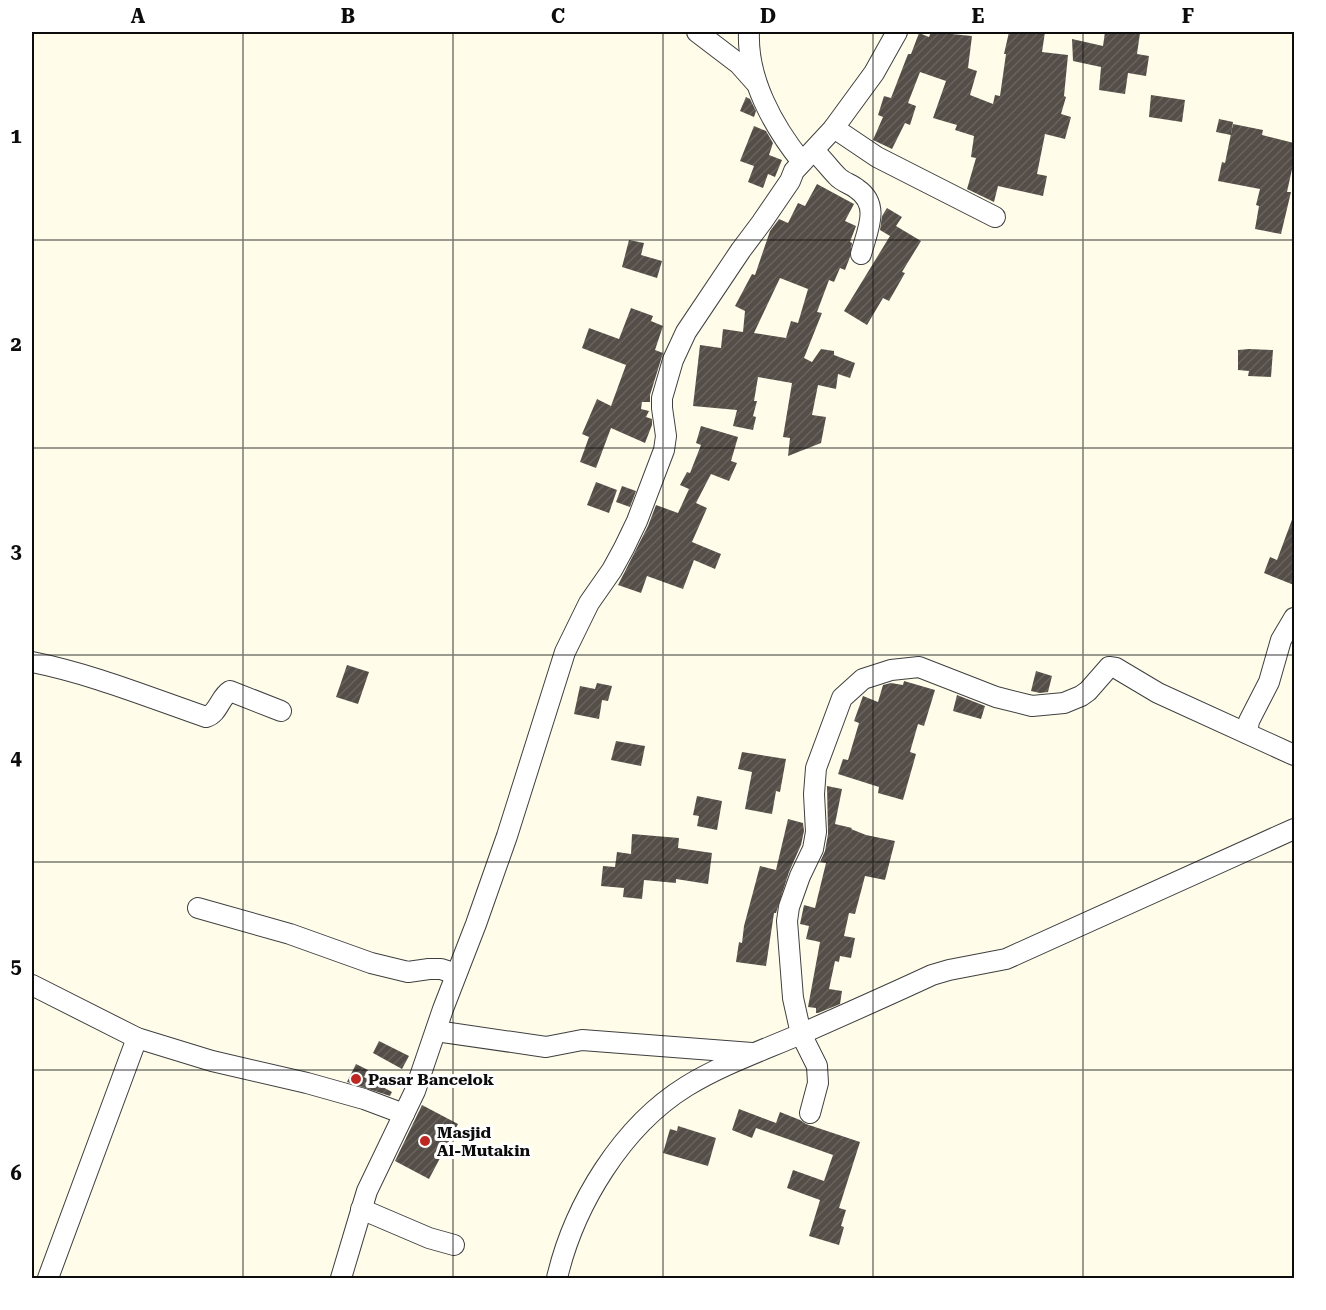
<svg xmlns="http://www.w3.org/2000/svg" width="1326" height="1310" font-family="'Roboto Serif',serif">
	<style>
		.building { fill: url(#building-hatch); fill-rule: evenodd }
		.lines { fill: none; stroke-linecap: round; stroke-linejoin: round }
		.minor-casing { stroke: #3f3f3f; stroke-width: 22 }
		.minor { stroke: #fff; stroke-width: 20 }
		.grid { fill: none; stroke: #0c0c0c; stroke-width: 1.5; stroke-opacity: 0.55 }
		.poi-dot { fill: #bd2922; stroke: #fff; stroke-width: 2 }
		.labels { text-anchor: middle; stroke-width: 6; stroke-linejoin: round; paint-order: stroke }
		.poi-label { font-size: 16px; font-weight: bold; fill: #0c0c0c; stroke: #fff; text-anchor: start }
		.neatline { fill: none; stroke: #0c0c0c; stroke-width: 2 }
		.grid-label { font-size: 20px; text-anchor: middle; font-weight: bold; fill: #0c0c0c }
	</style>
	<defs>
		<pattern id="building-hatch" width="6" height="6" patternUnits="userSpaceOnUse" patternTransform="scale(1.5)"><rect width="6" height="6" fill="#554e48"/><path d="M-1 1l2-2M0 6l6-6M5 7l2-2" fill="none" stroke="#68635e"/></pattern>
	</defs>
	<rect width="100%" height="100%" fill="#fffdea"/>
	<g class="building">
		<path d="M931,32L972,36L968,68L977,71L970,95L993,104L995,95L1000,96L1006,54H1004L1009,32H1045L1042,52L1068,55L1064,96L1066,97L1061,114L1071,117L1065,139L1045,134L1037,174L1047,176L1043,196L998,186L994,202L967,189L976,158L971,157L974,136L955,130L957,125L933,118L946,81L920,72L908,103L916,106L910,125L905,123L892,149L873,140L883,117L878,115L884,96L891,98L908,54H911L919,33L929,37Z"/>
		<path d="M1105,32L1140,33L1137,54L1149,56L1146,76L1128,73L1125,94L1099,90L1101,67L1073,61L1072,39L1103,46Z"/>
		<path d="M1151,95L1185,100L1182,122L1149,117Z"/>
		<path d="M746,97L750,99L756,111L754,117L740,111Z"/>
		<path d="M1219,119L1233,122L1231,135L1216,132Z"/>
		<path d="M1233,124L1263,130L1262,135L1294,143V160L1287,192H1291L1281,234L1255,229L1259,206L1256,205L1260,189L1218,181L1222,162L1225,163Z"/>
		<path d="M754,126L766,131L773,143L769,155L782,160L775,177L768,174L763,188L748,182L754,166L740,161Z"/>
		<path d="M817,184L854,204L845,221L856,226L850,242L852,243L850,257L845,270L840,268L834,282L829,280L817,312L822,313L804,358L812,362L821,349L834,351V355L855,363L850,378L838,374L836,389L818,385L812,415L826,417L821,443L788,456L790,438L783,437L792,383L758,377L754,401H757L753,416L756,417L753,430L733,426L737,410L693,406L700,345L721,348L723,329L743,332L745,311L735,306L752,274L755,275L770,231L779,219L788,223L798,203L805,206ZM780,278L808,289L798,323L791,321L786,338L754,333Z"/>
		<path d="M887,208L902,217L896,226L921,241L902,272L905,273L889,301L883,298L867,325L844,311L890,236L880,230L882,216Z"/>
		<path d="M629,240L644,243L641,255L662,261L657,278L622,267Z"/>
		<path d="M631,308L653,316L651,321L663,326L655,350L663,353L650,395V402H642L641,409L649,411L646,417L652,419V425L645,443L611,428L596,468L580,462L589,437L582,434L597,399L611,406L626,365L582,348L589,328L619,339Z"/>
		<path d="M1249,349L1273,350L1271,377L1248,376L1249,371L1238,370V350Z"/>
		<path d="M701,426L738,437L731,461L737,463L729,481L711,474L696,503L707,508L692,542L721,554L715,569L694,560L683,589L647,576L641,593L618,585L648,526L656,505L678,513L689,489L680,485L687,472L690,473L701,445L696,443Z"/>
		<path d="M596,482L617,490L609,513L587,505Z"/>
		<path d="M622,486L636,491L630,507L616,502Z"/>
		<path d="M1293,517H1294V585L1264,573L1270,557L1277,560Z"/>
		<path d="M347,665L369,672L358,704L336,697Z"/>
		<path d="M1036,671L1052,676L1048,692L1040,693L1031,691Z"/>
		<path d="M904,681L935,690L924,726L918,724L910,752L916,754L903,800L878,793L879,787L838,774L843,759L848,760L859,723L854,721L863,696L878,702L883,685L891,683L903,685Z"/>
		<path d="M597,683L612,686L608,701L602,700L599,719L574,714L580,686L595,689Z"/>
		<path d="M957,695L985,706L981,719L953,711Z"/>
		<path d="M616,741L645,746L641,766L611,760Z"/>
		<path d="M742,752L786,759L780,792L776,791L772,814L745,809L752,772L738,769Z"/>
		<path d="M827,786L842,789L835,824L852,828L851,829L866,835L895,841L885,880L865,876L855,914L849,913L844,936L855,938L851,958L840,956L839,962L835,961L829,989L842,991L840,1004L818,1013H816V1008L808,1007L820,942L806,939L809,926L800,924L804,905L815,908L826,863L820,862L825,851L828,834Z"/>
		<path d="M697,796L722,801L717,830L697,826L699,816L693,815Z"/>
		<path d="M788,819L803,823L804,831L801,845L789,872L776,913H774L766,966L736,962L739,942L742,943L744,926L760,866L776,870Z"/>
		<path d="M632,834L679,838L678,848L712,853L708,884L676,879V883L644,880L642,899L623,897L624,888L601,886L603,866L615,867L617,852L631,854Z"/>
		<path d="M379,1041L409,1056L402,1069L373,1053Z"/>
		<path d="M356,1064L368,1070L364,1077L392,1092L390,1096L347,1082Z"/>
		<path d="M422,1105L458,1124L429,1179L395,1161Z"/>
		<path d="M739,1109L776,1123L780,1112L800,1120L806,1124L860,1142L839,1208L846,1210L841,1226L844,1227L839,1245L809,1236L820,1200L787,1188L793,1170L824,1181L833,1155L756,1128L752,1138L732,1130Z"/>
		<path d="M678,1126L716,1138L708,1166L663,1153L670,1129L677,1131Z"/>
	</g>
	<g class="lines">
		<defs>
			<g id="minor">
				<path d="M697,32L739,64L755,82"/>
				<path d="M749,32C747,79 773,126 802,162"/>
				<path d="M834,128L877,157L995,217"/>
				<path d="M814,151C823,159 829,168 837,176C842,182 851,184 857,189C881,205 867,231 861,254"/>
				<path d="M32,662C92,674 148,697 206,717C218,714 220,697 230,691L281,711"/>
				<path d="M1247,733L1249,721L1269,682L1281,640L1294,618"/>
				<path d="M198,908L290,934L371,963L408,972L429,969H441L456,974"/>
				<path d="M32,985L137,1038L212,1061L307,1083L364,1099L404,1114L367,1191L341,1278"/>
				<path d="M436,1031L546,1047L582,1040L752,1053"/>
				<path d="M810,1113L818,1083L817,1066L801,1034L793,998L787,921L789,907L800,876L813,849L816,832L814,794L816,768L842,698L863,679L891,670L919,667L996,697L1032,706L1064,703L1081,696L1088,691L1109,667L1116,668L1158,693L1294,755"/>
				<path d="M404,1114L415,1091L443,1009L476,924L507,836L565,652L589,603L612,570L624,548L637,521L664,450L666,436L662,408V398L673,360L686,332L741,250L762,222L790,181L794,171L833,129L874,73L897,32"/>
				<path d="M361,1209L429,1238L454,1245"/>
				<path d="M48,1278L137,1038"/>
				<path d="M557,1278C574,1205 622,1126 687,1086C723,1064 764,1050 803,1033C846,1014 889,995 932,975L949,970L1006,959L1294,829"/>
			</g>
		</defs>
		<use href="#minor" class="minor-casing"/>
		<use href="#minor" class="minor"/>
	</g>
	<path class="grid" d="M243,32V1278M453,32V1278M663,32V1278M873,32V1278M1083,32V1278M32,240H1294M32,448H1294M32,655H1294M32,862H1294M32,1070H1294"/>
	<g class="poi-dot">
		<circle cx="356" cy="1079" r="6"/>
		<circle cx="425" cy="1141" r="6"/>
	</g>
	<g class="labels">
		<g class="poi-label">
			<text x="368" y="1085">Pasar Bancelok</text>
			<text x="437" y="1138">Masjid<tspan x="437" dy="18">Al-Mutakin</tspan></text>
		</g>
	</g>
	<rect width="1326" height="1310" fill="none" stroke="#ffffff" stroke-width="66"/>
	<rect x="33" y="33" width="1260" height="1244" class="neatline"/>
	<g class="grid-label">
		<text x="138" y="23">A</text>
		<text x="348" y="23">B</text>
		<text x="558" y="23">C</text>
		<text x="768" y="23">D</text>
		<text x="978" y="23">E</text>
		<text x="1188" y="23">F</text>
		<text x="16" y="143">1</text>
		<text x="16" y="351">2</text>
		<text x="16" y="558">3</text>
		<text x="16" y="765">4</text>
		<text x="16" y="973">5</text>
		<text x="16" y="1180">6</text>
	</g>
</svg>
